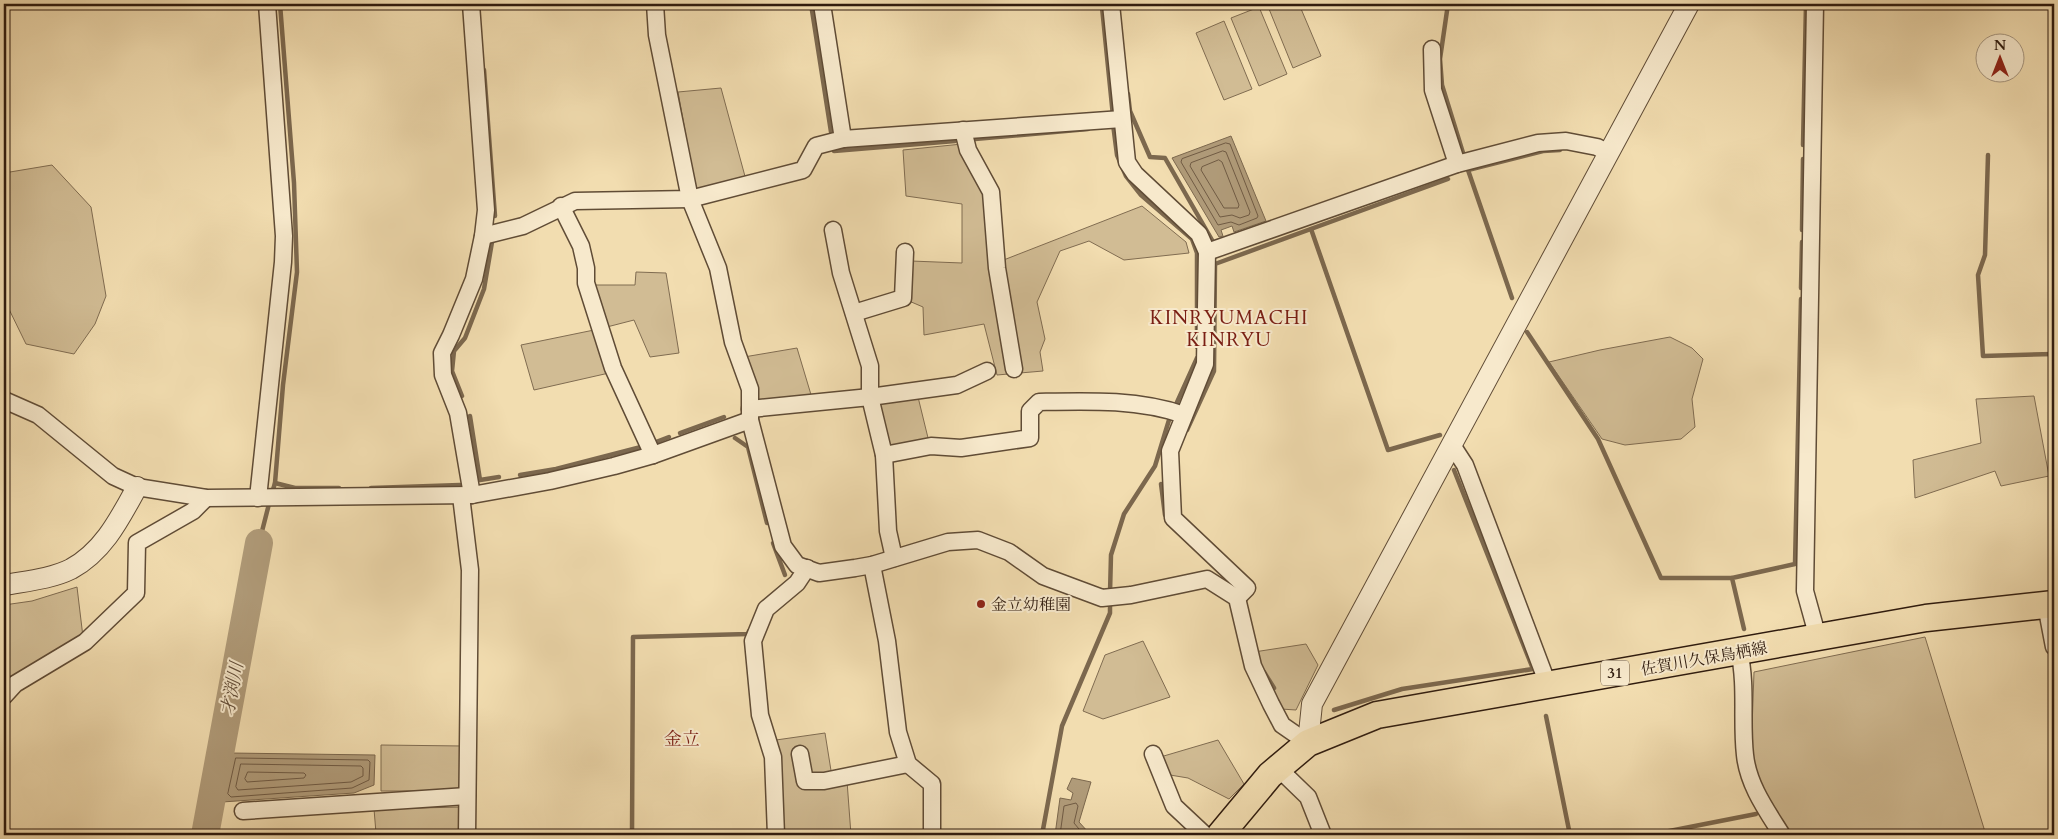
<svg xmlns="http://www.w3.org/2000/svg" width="2058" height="839" font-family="Cardo,'Noto Serif JP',serif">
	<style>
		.green { fill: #d1bc94; stroke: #806c51 }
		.water { fill: #b09b79; stroke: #7c684e }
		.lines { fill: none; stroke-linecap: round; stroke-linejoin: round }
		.shore { stroke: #705b44; stroke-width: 1 }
		.stream { stroke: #7c684e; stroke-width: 4.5 }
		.river { stroke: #b09b79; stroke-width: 28 }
		.minor-casing { stroke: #604c36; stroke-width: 19 }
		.tertiary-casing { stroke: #604c36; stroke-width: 22 }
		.primary-casing { stroke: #2f1b0e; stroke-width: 29 }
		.minor { stroke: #f7e9cc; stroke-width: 16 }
		.tertiary { stroke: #f7e9cc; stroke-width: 20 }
		.primary { stroke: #f2ddb0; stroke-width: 26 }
		.poi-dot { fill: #8f2418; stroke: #f7e9cc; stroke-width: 2 }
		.labels { text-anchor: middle; stroke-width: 4; stroke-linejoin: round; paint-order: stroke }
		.shield { fill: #f7e9cc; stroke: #6b5947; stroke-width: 1 }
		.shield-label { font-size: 15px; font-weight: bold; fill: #2f1b0e }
		.poi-label { font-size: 16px; fill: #2f1b0e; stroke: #f7e9cc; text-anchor: start }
		.street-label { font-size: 16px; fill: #2f1b0e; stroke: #f7e9cc }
		.water-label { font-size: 18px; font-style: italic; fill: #634e39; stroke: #f7e9cc }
		.neighbourhood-label { font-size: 18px; fill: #7a1f14; stroke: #f7e9cc }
		.quarter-label { font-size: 19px; letter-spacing: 1px; fill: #7a1f14; stroke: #f7e9cc }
	</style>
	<rect width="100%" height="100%" fill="#f2ddb0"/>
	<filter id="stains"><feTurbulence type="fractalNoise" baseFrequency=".004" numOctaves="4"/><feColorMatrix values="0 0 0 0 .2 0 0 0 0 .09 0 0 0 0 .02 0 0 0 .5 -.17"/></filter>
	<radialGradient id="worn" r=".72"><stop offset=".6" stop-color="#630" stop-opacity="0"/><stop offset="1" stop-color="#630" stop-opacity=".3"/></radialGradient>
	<g class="green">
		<path d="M1267,4H1299L1321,56L1293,68Z"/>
		<path d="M1259,7L1287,74L1259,86L1231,18Z"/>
		<path d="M1224,21L1252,89L1224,100L1196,33Z"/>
		<path d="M721,88L746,180L696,192L678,92Z"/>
		<path d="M972,143L1001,261L1142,206L1186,242L1189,253L1124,260L1089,241L1060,251L1037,302L1045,339L1040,352L1043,371L997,375L984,324L924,335L923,307L909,301L911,261L962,263V204L906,196L903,150Z"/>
		<path d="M52,165L91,207L106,296L95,324L74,354L26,344L4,299V173Z"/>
		<path d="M636,272L666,273L679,353L650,357L634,320L603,328L591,285H635Z"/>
		<path d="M594,330L609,373L534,390L521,345Z"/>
		<path d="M1670,337L1692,348L1703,359L1692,399L1695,427L1681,439L1625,445L1602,439L1549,362L1600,350Z"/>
		<path d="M797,348L812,398L756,405L744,357Z"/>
		<path d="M2034,396L2049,476L2001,486L1995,471L1915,498L1913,460L1981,443L1976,399Z"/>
		<path d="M918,397L929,442L887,451L875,401Z"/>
		<path d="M77,587L83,637L9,679L4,675V605L32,601Z"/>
		<path d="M1925,637L1986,835H1788L1764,796L1751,757L1754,672Z"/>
		<path d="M1143,641L1170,697L1103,719L1083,711L1105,655Z"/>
		<path d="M1306,644L1318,665L1296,710L1281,709L1254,652Z"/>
		<path d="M825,733L833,783L847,781L851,835H783L776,740Z"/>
		<path d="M1218,740L1244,784L1229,799L1188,778L1164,774L1157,758Z"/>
		<path d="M381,745L463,746V791H381Z"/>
		<path d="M462,807V835H402L376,833L374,809Z"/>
	</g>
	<g class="water">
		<path d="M1231,136L1266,221L1234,232L1232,226L1221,230L1223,236L1219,237L1172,158Z"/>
		<path d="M230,753L375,755L374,785L354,793L222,802Z"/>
		<path d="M1072,778L1091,782L1079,822L1089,833L1088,835H1055L1060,798L1071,800L1073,793L1067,789Z"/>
	</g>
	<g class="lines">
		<g class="shore">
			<path d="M1226,143L1230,144L1258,216L1257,218L1239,225L1231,222L1218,225L1181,162L1182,159Z"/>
			<path d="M1223,151L1226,152L1250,212L1249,215L1240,218L1232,215L1220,217L1190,166L1191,163Z"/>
			<path d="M1219,160L1222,162L1239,205L1238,208H1224L1201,170L1202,167Z"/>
			<path d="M236,758L368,760L370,762L369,780L352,788L231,797L228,794Z"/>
			<path d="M241,764L361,766L363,768V776L351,782L238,790L236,787Z"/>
			<path d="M248,772L304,773L306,775L304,778L247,782L245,779Z"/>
			<path d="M1060,835L1064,806L1076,803L1078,806L1074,823L1084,835"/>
		</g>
		<g class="stream">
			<path d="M811,4L831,132"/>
			<path d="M1100,4L1102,7L1113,116"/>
			<path d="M1448,4L1440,59L1442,85L1463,153"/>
			<path d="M484,70L495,216"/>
			<path d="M1128,94L1130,111L1150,157L1165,158L1212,240"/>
			<path d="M1113,124L1117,155L1126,176L1141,195L1192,239L1197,253V347"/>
			<path d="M975,139L1088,129"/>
			<path d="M1803,145L1806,4"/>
			<path d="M834,151L955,141"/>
			<path d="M1988,155L1985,255L1978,275L1983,356L2054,354"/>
			<path d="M1311,229L1388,450L1440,435"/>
			<path d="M1802,230L1803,159"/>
			<path d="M1801,288L1802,242"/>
			<path d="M1512,298L1468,170L1543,151L1560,150"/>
			<path d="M1527,332L1598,439L1661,578H1732"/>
			<path d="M462,396L452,371L454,351L465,338L484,289L492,242"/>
			<path d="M470,416L480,480L499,477"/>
			<path d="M1187,430L1214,371L1215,264L1448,179"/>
			<path d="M680,433L724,417"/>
			<path d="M735,438L748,447L767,523"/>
			<path d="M656,442L669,437"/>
			<path d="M520,475L556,469L641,447"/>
			<path d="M275,483L295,488H339"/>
			<path d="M1161,484L1165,515"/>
			<path d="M371,488L460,485"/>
			<path d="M272,493L275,483L283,385L297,272L294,183L280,4"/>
			<path d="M259,543L270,500"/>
			<path d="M773,543L785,575"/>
			<path d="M1110,593L1111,555L1124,514L1155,466L1169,420L1197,358"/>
			<path d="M1744,629L1732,578L1795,564L1801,299"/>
			<path d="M1264,672L1274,688"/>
			<path d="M1334,710L1402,689L1533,669L1454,470"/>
			<path d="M1546,716L1570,835"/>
			<path d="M632,835L633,637L748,634L749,631"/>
			<path d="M1042,835L1062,726L1110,613V601"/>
			<path d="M1649,835L1756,814"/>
		</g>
		<path class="river" d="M205,835L259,543"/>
		<defs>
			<g id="minor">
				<path d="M471,4L486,210L483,236L474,279L451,335L442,353L443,375L458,413L472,495"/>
				<path d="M655,4L657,35L690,199L718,268L733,342L750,389V420L783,546L797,565L819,573L855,568L872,565L948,542L978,540L1009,552L1043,576L1102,598L1131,595L1207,579L1237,598L1253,666L1271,704L1282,725L1308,743"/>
				<path d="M1111,4L1127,162L1135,174L1199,234L1207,252L1205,364L1170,451L1173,518L1247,588L1237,598"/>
				<path d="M1815,4L1805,591L1818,638"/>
				<path d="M1432,49L1433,90L1457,164"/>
				<path d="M963,130L968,150L991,192L997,268L1014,369"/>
				<path d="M843,139L1122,119"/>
				<path d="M561,206L581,246L586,268V283L613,368L653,455"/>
				<path d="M833,230L841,273L870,366V397L957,385L987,371"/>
				<path d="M483,236L523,226L575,201L690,199L803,170L816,146L843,139L822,4"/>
				<path d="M1207,252L1457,164L1538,143L1566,141L1597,147L1609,153"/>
				<path d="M854,313L903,298L905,252"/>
				<path d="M4,400L38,415L113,476L137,487L206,498L472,495L550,481L614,466L653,455L750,420"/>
				<path d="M750,409L870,397L884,455L888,531L894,558"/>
				<path d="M1452,445L1465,465L1544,674L1547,685"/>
				<path d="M884,455L931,446L961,448L1030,438V411L1039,402C1087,401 1138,399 1184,415"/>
				<path d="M461,496L470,570L467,835"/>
				<path d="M258,498L283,262L284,236L267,4"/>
				<path d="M872,565L887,641L898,732L908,764L932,784V835"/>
				<path d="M2046,605L2054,647"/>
				<path d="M1739,651C1747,686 1741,721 1745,755C1748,785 1767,811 1782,835"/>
				<path d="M4,696L15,684L85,642L136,593L137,543L193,511L206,498"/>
				<path d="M800,754L805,781H824L908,764"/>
				<path d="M1153,754L1174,806L1205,835"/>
				<path d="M1278,768L1308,797L1323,835"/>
				<path d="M243,811L467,796"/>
				<path d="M776,835L773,757L760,715L753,641L766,609L797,583L807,568"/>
			</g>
			<g id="tertiary">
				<path d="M4,585C26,581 51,579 71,569C104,551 120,518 137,487"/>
				<path d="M1308,743L1312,704L1689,4"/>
			</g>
			<path id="primary" d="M1220,835L1270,775L1308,743L1377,715L1926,618L2054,604"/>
		</defs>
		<use href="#minor" class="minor-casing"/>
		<use href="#tertiary" class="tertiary-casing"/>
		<use href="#primary" class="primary-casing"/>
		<use href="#minor" class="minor"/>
		<use href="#tertiary" class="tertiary"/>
		<use href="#primary" class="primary"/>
	</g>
	<circle class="poi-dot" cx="981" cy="604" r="5"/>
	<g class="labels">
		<rect class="shield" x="1601" y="660.5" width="28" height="25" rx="4"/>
		<g class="shield-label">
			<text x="1615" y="678">31</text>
		</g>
		<g class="poi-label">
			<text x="991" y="610">金立幼稚園</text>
		</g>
		<g class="street-label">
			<text transform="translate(1704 658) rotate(-10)" y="6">佐賀川久保鳥栖線</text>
		</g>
		<g class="water-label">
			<text transform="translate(232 689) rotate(-79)" y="6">才渕川</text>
		</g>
		<g class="neighbourhood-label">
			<text x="682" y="745">金立</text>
		</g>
		<g class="quarter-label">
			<text x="1229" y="324">KINRYUMACHI<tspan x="1229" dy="22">KINRYU</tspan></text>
		</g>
	</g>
	<rect width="2058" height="839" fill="none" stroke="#f2ddb0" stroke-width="20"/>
	<rect x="5" y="5" width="2048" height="829" fill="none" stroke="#2f1b0e" stroke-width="2.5"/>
	<rect x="10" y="10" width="2038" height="819" fill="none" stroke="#2f1b0e"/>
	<g transform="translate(2000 58)"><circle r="24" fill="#f7e9cc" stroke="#a79780"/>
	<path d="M0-4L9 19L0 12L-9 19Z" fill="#8f2418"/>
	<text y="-8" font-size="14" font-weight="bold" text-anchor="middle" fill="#2f1b0e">N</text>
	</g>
	<rect width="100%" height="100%" filter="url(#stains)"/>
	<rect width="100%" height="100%" fill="url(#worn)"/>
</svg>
